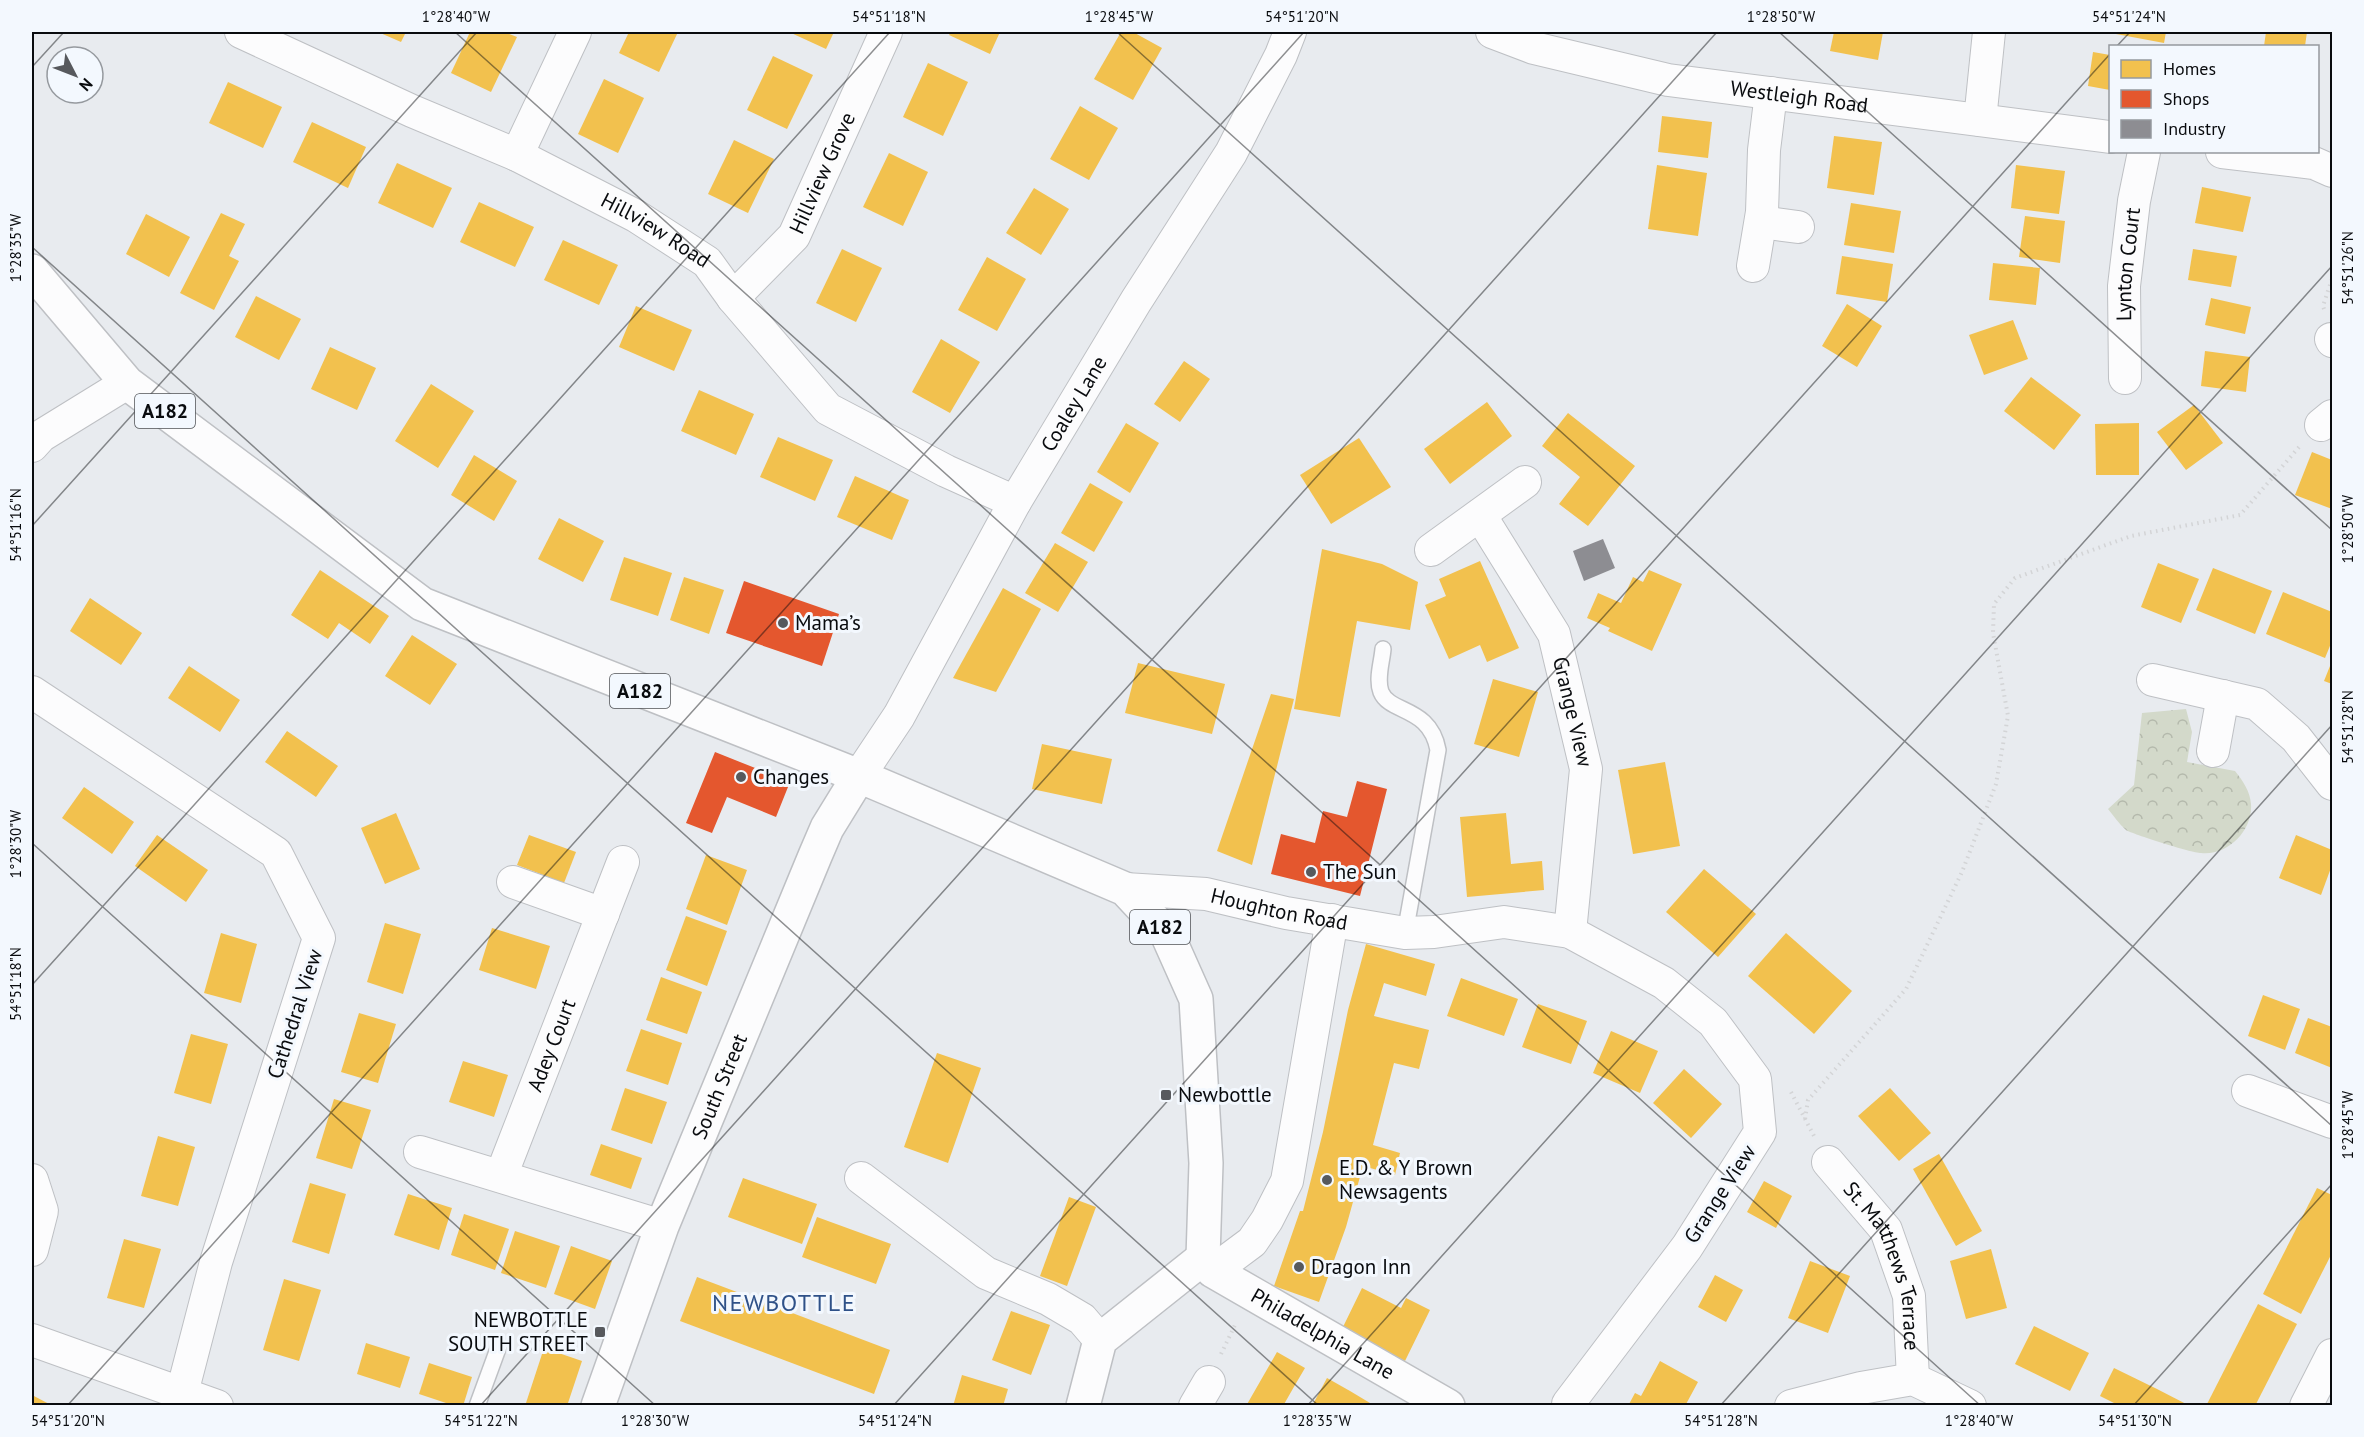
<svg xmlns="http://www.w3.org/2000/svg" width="2364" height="1437" font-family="'PT Sans',sans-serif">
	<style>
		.park { fill: url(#park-crowns) }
		.homes { fill: #f2c14e }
		.shops { fill: #e4572e }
		.industry { fill: #8d8d92 }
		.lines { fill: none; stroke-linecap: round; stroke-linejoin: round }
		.service-casing { stroke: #bec0c4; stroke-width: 18 }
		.minor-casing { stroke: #bec0c4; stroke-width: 34 }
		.tertiary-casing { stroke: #bec0c4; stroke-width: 36 }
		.primary-casing { stroke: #bec0c4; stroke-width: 36 }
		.path { stroke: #d3d4d6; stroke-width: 4; stroke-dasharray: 1.5 4.5; stroke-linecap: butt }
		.service { stroke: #fcfcfd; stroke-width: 15 }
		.minor { stroke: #fcfcfd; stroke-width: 32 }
		.tertiary { stroke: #fcfcfd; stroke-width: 33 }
		.primary { stroke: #fcfcfd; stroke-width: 33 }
		.ticks { fill: none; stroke: #090b0e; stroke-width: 1.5; stroke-opacity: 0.45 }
		.poi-dot { fill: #57595d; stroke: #f3f8fe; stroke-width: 2 }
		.labels { text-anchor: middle; stroke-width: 6; stroke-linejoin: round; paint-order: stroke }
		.shield { fill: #f3f8fe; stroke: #4f5256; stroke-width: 1.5 }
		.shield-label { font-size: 20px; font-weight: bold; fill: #090b0e }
		.street-label { font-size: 21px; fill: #090b0e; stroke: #f3f8fe }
		.poi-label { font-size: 21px; fill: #090b0e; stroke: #f3f8fe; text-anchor: start }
		.quarter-label { font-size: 24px; letter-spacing: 1.5px; fill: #2f5188; stroke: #f3f8fe }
		.neatline { fill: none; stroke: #090b0e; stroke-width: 2 }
		.ticks-label { font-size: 15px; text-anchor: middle; fill: #090b0e }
	</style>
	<defs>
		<pattern id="park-crowns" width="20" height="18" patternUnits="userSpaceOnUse" patternTransform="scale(1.5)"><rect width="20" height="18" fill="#d3d9ca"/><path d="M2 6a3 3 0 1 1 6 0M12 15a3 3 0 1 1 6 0" fill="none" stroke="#b4b9ac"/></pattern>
	</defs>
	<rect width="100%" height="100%" fill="#e8ebef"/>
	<path class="park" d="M2186,709L2192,732L2187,762L2235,771C2243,781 2250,791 2251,804C2253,830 2228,856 2201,853C2192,853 2132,834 2126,830C2119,824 2114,816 2108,809L2134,785L2142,713Z"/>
	<g class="homes">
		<path d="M378,32H406L401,42Z"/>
		<path d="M470,32H504L517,37L491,92L451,73Z"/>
		<path d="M629,32H678L659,72L619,53Z"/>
		<path d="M789,32H834L826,49Z"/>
		<path d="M951,32H1000L990,54L949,35Z"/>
		<path d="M1121,32H1133L1162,48L1133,100L1094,79Z"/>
		<path d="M1834,32H1883L1878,60L1830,51Z"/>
		<path d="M2116,32H2166L2164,43L2116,34Z"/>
		<path d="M2266,32H2307L2305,46H2264Z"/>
		<path d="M2093,52L2110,55V90L2088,86Z"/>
		<path d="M773,56L813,75L787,129L747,110Z"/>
		<path d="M928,63L968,82L943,136L903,117Z"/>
		<path d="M604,79L644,98L618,153L578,134Z"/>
		<path d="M228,82L282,107L263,148L209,123Z"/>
		<path d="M1080,106L1118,128L1089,180L1050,159Z"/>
		<path d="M1662,116L1712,122L1708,158L1658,152Z"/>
		<path d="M312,122L366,147L348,188L293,162Z"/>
		<path d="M1834,136L1882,142L1874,195L1827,188Z"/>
		<path d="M734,140L774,159L748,213L708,194Z"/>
		<path d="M889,153L928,172L903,226L863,207Z"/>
		<path d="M397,163L452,188L433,228L378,203Z"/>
		<path d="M1657,165L1707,173L1698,236L1648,229Z"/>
		<path d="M2016,165L2065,171L2059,214L2011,208Z"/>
		<path d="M2202,187L2251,197L2243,232L2195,223Z"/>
		<path d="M1034,188L1069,209L1041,255L1006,233Z"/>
		<path d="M479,202L534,227L515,267L460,242Z"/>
		<path d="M1851,203L1901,211L1894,253L1844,245Z"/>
		<path d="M221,213L245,224L229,256L239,261L214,310L180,293Z"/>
		<path d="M146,214L190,237L169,277L126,254Z"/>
		<path d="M2025,216L2065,221L2060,263L2019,257Z"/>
		<path d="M563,240L618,265L599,305L544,280Z"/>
		<path d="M842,249L882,268L856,322L816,303Z"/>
		<path d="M2193,249L2237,256L2231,287L2188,280Z"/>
		<path d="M1842,256L1893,264L1887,302L1836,294Z"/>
		<path d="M987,257L1026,279L997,331L958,310Z"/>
		<path d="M1993,263L2040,268L2036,305L1989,300Z"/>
		<path d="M256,296L301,319L279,360L235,337Z"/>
		<path d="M2211,298L2251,307L2245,334L2205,325Z"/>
		<path d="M1847,304L1882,326L1857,367L1822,346Z"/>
		<path d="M636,306L692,330L674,371L619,347Z"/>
		<path d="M2013,320L2028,359L1984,375L1969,335Z"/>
		<path d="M941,339L980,362L950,413L912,392Z"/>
		<path d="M330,347L376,368L357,410L311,389Z"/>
		<path d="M2205,351L2250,357L2246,392L2201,386Z"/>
		<path d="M1184,361L1210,379L1180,422L1154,404Z"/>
		<path d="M2031,377L2081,415L2054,450L2004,411Z"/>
		<path d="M431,384L474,411L438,468L395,441Z"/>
		<path d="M699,390L754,414L736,455L681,431Z"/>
		<path d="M1487,402L1512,436L1450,484L1424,449Z"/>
		<path d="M2194,405L2223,443L2186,470L2157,432Z"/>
		<path d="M1568,413L1635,466L1588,526L1559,504L1580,477L1542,446Z"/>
		<path d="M1126,423L1159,443L1130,493L1097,472Z"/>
		<path d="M2139,423V475H2096L2095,424Z"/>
		<path d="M778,437L833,460L815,501L760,477Z"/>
		<path d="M1359,438L1391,487L1331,524L1300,475Z"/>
		<path d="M2312,452L2332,460V509L2295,495Z"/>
		<path d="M474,455L517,481L494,521L451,495Z"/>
		<path d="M855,476L909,500L892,540L837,517Z"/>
		<path d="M1090,483L1123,502L1094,552L1061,533Z"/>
		<path d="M559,518L604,541L583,582L538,559Z"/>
		<path d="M1055,543L1088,562L1058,612L1025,593Z"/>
		<path d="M1322,549L1382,564L1418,582L1410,630L1357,621L1340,717L1294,709Z"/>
		<path d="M624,557L672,573L658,616L610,600Z"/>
		<path d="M1480,561L1519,648L1487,662L1480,645L1449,659L1425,605L1446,596L1439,579Z"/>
		<path d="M2158,563L2199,579L2181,623L2141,607Z"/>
		<path d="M2213,568L2272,591L2255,634L2196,610Z"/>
		<path d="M320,570L389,616L370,644L339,623L328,639L291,615Z"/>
		<path d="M1649,570L1682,584L1652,651L1608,631L1610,628L1587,618L1598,593L1621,603L1633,577L1643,582Z"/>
		<path d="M684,577L724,590L709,634L670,620Z"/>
		<path d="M1003,588L1041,609L996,692L953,678Z"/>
		<path d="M2283,592L2332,612V641L2325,658L2266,634Z"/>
		<path d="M90,598L142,633L121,665L70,631Z"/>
		<path d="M412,635L457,664L430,705L385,676Z"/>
		<path d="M2332,661V684L2324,681Z"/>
		<path d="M1138,663L1225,684L1212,734L1125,713Z"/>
		<path d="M189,666L240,700L220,732L168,698Z"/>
		<path d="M1493,679L1538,692L1519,757L1474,744Z"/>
		<path d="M1271,694L1294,699L1252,865L1217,851Z"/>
		<path d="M287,731L338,766L316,797L265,762Z"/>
		<path d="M1042,744L1112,759L1102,804L1032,789Z"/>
		<path d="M1665,762L1680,846L1633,854L1618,770Z"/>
		<path d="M84,787L134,822L112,854L62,818Z"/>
		<path d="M396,813L420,869L385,884L361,828Z"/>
		<path d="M1506,813L1511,864L1542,861L1544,890L1467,897L1460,817Z"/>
		<path d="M157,835L208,870L186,902L135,866Z"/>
		<path d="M529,835L576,852L564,883L517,865Z"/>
		<path d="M2296,835L2332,850V865L2321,895L2279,878Z"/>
		<path d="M706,855L747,870L727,925L686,909Z"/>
		<path d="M1704,869L1756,914L1718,957L1666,912Z"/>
		<path d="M686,916L727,931L707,986L666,970Z"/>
		<path d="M385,923L421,934L403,994L367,982Z"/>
		<path d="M492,928L550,946L536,989L479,970Z"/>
		<path d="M221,933L257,944L241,1003L204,993Z"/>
		<path d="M1786,933L1852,991L1814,1034L1748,976Z"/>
		<path d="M1366,944L1435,964L1426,996L1384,983L1374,1016L1429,1030L1419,1069L1394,1063L1373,1145L1400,1153L1395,1175L1363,1166L1346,1227L1319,1302L1274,1286L1300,1211H1303L1323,1132L1348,1010Z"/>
		<path d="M661,977L702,992L687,1034L646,1020Z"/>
		<path d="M1461,978L1518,999L1504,1036L1447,1016Z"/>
		<path d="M2263,995L2300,1009L2285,1050L2248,1036Z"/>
		<path d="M1538,1004L1587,1021L1571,1064L1522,1047Z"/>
		<path d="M359,1013L396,1024L378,1083L341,1072Z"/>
		<path d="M2308,1018L2332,1027V1068L2295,1053Z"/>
		<path d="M641,1029L682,1043L668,1085L626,1071Z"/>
		<path d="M1611,1031L1658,1051L1640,1093L1593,1073Z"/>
		<path d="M191,1034L228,1044L211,1104L174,1093Z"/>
		<path d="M937,1053L981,1068L948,1163L904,1147Z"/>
		<path d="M463,1061L508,1075L494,1117L449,1102Z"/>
		<path d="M1684,1069L1722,1104L1691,1138L1653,1103Z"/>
		<path d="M625,1088L667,1102L652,1144L611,1130Z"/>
		<path d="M1890,1088L1931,1133L1899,1161L1858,1116Z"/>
		<path d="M334,1099L371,1110L352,1169L316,1158Z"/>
		<path d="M158,1136L195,1147L178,1206L141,1196Z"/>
		<path d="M601,1144L642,1158L631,1189L590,1175Z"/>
		<path d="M1939,1154L1982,1231L1956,1246L1913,1169Z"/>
		<path d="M743,1178L817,1204L802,1244L728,1217Z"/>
		<path d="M1764,1181L1792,1196L1776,1228L1747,1212Z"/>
		<path d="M310,1183L346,1194L329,1254L292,1242Z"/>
		<path d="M2317,1188L2332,1195V1253L2301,1314L2263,1294Z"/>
		<path d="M408,1194L452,1208L439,1250L394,1235Z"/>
		<path d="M1069,1197L1096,1207L1067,1286L1040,1276Z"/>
		<path d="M464,1214L509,1229L495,1270L451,1255Z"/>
		<path d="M817,1217L891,1244L876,1284L802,1257Z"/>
		<path d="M515,1231L560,1246L546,1288L501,1273Z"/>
		<path d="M124,1239L161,1249L144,1308L107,1298Z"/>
		<path d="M571,1246L612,1261L595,1309L554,1294Z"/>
		<path d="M1991,1249L2007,1308L1966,1319L1950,1261Z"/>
		<path d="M1810,1261L1850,1276L1828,1333L1788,1318Z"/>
		<path d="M1715,1275L1743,1290L1726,1322L1698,1307Z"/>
		<path d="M697,1277L890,1350L874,1394L680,1321Z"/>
		<path d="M284,1279L321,1290L299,1361L263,1350Z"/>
		<path d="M1362,1288L1401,1308L1406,1298L1430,1310L1405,1361L1342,1329Z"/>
		<path d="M2258,1304L2297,1324L2255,1406H2206Z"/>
		<path d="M1011,1311L1050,1325L1031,1375L992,1360Z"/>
		<path d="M2034,1326L2089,1353L2070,1391L2015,1364Z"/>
		<path d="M366,1343L410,1357L400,1388L357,1374Z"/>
		<path d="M544,1348L582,1361L567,1406H525Z"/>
		<path d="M1277,1352L1305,1368L1295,1385L1283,1406H1246Z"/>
		<path d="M1660,1361L1698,1382L1685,1406H1628L1635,1393L1641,1396Z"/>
		<path d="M429,1363L472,1377L463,1406H455L419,1394Z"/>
		<path d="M2114,1368L2157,1389L2190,1406H2120L2100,1396Z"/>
		<path d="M962,1375L1008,1389L1003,1406H953Z"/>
		<path d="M1327,1378L1350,1391L1375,1406H1312Z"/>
		<path d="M32,1395L53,1406H32Z"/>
	</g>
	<g class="shops">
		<path d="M744,581L839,614L822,666L726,633Z"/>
		<path d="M715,752L790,782L776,817L727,797L712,833L686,823Z"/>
		<path d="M1357,781L1387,789L1360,896L1271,874L1281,834L1315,843L1323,811L1347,817Z"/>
	</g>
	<path class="industry" d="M1603,539L1615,568L1584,581L1573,551Z"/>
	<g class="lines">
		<defs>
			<g id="service">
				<path d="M1383,649C1382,662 1376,679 1381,692C1390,714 1430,706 1438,750L1405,933"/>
				<path d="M477,1406L499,1346"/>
			</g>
			<g id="minor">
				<path id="s1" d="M241,32L412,111L517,155L636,216L707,262L733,298L828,409L946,471L1015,502"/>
				<path id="s2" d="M1492,32L1534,48L1668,80L2110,137"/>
				<path d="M1980,120L1989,32"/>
				<path d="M2222,152L2314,163L2332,171"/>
				<path d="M517,155L575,32"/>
				<path d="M1761,222L1798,227"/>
				<path d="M1753,266L1762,212L1764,150L1771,93"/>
				<path id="s3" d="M733,298L794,236L886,32"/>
				<path d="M2331,339L2332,341"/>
				<path id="s4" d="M2125,378L2124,286L2134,201L2144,152"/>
				<path d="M2321,425L2332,416"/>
				<path d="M32,446L41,436L127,383"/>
				<path id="s5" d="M1480,515L1554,634L1586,769L1570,932"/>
				<path d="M1431,550L1525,482"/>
				<path d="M2153,680L2257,704L2296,738L2332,784"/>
				<path d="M32,692L276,853L319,938L216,1262L182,1393"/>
				<path d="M2213,751L2223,696"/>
				<path id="s6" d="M859,776L899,716L1015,502L1136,301L1231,153L1281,55L1290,32"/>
				<path d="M513,882L603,914"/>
				<path id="s7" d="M1125,889L1206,894L1286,913L1405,933L1434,932L1504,922L1570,932L1664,983L1713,1022L1755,1079L1760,1132L1687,1247L1568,1404"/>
				<path d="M2248,1091L2332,1122"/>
				<path d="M420,1152L662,1226"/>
				<path id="s8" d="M1828,1162L1886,1230L1909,1296L1913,1379"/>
				<path id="s9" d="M501,1176L623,862"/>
				<path d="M861,1178L986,1273L1048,1299L1082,1319L1100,1340"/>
				<path d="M32,1180L42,1211L32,1250"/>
				<path d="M1213,1271L1252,1242L1267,1220L1287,1181L1332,920"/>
				<path d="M32,1340L217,1406"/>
				<path d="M1195,1406L1209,1382"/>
				<path d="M1791,1406L1861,1388L1913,1379L1970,1406"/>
				<path d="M2306,1406L2332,1355"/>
			</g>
			<g id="tertiary">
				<path id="s10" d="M598,1406L662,1226L815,856L827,828L859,776"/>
				<path d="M1083,1406L1100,1340L1203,1258"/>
			</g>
			<g id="primary">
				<path id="s11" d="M32,271L127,383L422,604L859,776L1125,889L1167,934L1196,999L1206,1163L1203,1258L1213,1271L1448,1406"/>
			</g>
		</defs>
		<use href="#service" class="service-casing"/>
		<use href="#minor" class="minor-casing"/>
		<use href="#tertiary" class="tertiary-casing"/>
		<use href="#primary" class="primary-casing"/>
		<g class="path">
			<path d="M2324,309L2323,306L2332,279"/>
			<path d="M1791,1092L1814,1136"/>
			<path d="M1805,1119L1808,1100L1906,989L1962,872L1996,784L2008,716L1993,633L1994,604L2015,578L2131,536L2240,515L2300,446"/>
			<path d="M1221,1354L1236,1323"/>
		</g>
		<use href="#service" class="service"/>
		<use href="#minor" class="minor"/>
		<use href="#tertiary" class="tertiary"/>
		<use href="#primary" class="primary"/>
	</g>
	<path class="ticks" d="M455,32L1981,1406M1117,32L2332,1126M1779,32L2332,530M2117,46L2130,32M32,67L64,32M32,247L1319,1406M32,526L477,32M32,843L656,1406M32,985L890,32M67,1406L1304,32M480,1406L1717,32M893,1406L2110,54M1307,1406L2332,266M1720,1406L2332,725M2133,1406L2332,1184"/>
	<g class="poi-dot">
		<circle cx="783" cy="623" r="6"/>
		<circle cx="741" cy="777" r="6"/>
		<circle cx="1311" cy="872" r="6"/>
		<rect x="1160" y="1089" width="12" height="12" rx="3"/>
		<circle cx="1327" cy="1180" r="6"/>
		<circle cx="1299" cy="1267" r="6"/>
		<rect x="594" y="1326" width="12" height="12" rx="3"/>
	</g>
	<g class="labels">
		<g class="shield">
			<rect x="135" y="394" width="60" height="34" rx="4.5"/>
			<rect x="610" y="674" width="60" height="34" rx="4.5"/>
			<rect x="1130" y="910" width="60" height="34" rx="4.5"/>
		</g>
		<g class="shield-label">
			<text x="165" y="418">A182</text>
			<text x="640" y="698">A182</text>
			<text x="1160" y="934">A182</text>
		</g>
		<g class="street-label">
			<text dy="7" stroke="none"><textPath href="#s2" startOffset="315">Westleigh Road</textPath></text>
			<text dy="7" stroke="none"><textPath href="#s3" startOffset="156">Hillview Grove</textPath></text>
			<text dy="7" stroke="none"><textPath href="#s1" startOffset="460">Hillview Road</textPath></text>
			<text dy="7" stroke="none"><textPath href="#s4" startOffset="114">Lynton Court</textPath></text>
			<text dy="7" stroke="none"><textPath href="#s6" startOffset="430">Coaley Lane</textPath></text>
			<text dy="7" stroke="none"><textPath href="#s5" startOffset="220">Grange View</textPath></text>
			<text dy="7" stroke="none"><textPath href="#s7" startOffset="156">Houghton Road</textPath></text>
			<text transform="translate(295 1014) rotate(-72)" y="7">Cathedral View</text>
			<text dy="7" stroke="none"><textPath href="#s9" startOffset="140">Adey Court</textPath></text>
			<text dy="7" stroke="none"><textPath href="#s10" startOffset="342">South Street</textPath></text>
			<text transform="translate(1720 1194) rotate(-57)" y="7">Grange View</text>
			<text dy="7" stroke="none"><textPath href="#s8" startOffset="122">St. Matthews Terrace</textPath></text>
			<text dy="7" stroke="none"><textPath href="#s11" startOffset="1809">Philadelphia Lane</textPath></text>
		</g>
		<g class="poi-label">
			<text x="795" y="630">Mama’s</text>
			<text x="753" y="784">Changes</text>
			<text x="1323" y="879">The Sun</text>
			<text x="1178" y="1102">Newbottle</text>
			<text x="1339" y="1175">E.D. &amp; Y Brown<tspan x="1339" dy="24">Newsagents</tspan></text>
			<text x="1311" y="1274">Dragon Inn</text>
			<text x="588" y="1327" text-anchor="end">NEWBOTTLE<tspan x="588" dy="24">SOUTH STREET</tspan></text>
		</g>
		<g class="quarter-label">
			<text x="784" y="1311">NEWBOTTLE</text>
		</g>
	</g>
	<rect width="2364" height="1437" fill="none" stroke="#f3f8fe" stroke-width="66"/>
	<rect x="2109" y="45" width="210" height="108" fill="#f3f8fe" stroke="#95999e" stroke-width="1.5"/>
	<rect x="2121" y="60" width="30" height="18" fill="#f2c14e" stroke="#95999e" stroke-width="1.5"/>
	<text x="2163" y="75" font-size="18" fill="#090b0e">Homes</text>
	<rect x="2121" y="90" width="30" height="18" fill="#e4572e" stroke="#95999e" stroke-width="1.5"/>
	<text x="2163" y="105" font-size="18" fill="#090b0e">Shops</text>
	<rect x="2121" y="120" width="30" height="18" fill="#8d8d92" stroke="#95999e" stroke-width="1.5"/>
	<text x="2163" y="135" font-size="18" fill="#090b0e">Industry</text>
	<g transform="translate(75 75) rotate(132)"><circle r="28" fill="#f3f8fe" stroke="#95999e" stroke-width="1.5"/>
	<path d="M0-4.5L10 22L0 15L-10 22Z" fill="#57595d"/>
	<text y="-9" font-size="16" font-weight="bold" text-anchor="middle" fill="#090b0e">N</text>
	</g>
	<rect x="33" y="33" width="2298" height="1371" class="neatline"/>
	<g class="ticks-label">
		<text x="456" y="22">1°28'40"W</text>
		<text x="889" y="22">54°51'18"N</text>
		<text x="1119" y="22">1°28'45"W</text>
		<text x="1302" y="22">54°51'20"N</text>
		<text x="1781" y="22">1°28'50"W</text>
		<text x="2129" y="22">54°51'24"N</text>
		<text transform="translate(16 248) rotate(-90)" y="5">1°28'35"W</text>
		<text transform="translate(2348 268) rotate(-90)" y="5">54°51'26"N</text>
		<text transform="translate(16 525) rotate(-90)" y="5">54°51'16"N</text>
		<text transform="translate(2348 529) rotate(-90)" y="5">1°28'50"W</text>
		<text transform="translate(2348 727) rotate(-90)" y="5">54°51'28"N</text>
		<text transform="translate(16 844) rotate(-90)" y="5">1°28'30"W</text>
		<text transform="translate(16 984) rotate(-90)" y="5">54°51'18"N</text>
		<text transform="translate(2348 1125) rotate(-90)" y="5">1°28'45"W</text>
		<text x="68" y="1426">54°51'20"N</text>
		<text x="481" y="1426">54°51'22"N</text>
		<text x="655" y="1426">1°28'30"W</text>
		<text x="895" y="1426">54°51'24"N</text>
		<text x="1317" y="1426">1°28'35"W</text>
		<text x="1721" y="1426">54°51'28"N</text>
		<text x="1979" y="1426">1°28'40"W</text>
		<text x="2135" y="1426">54°51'30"N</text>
	</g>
</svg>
